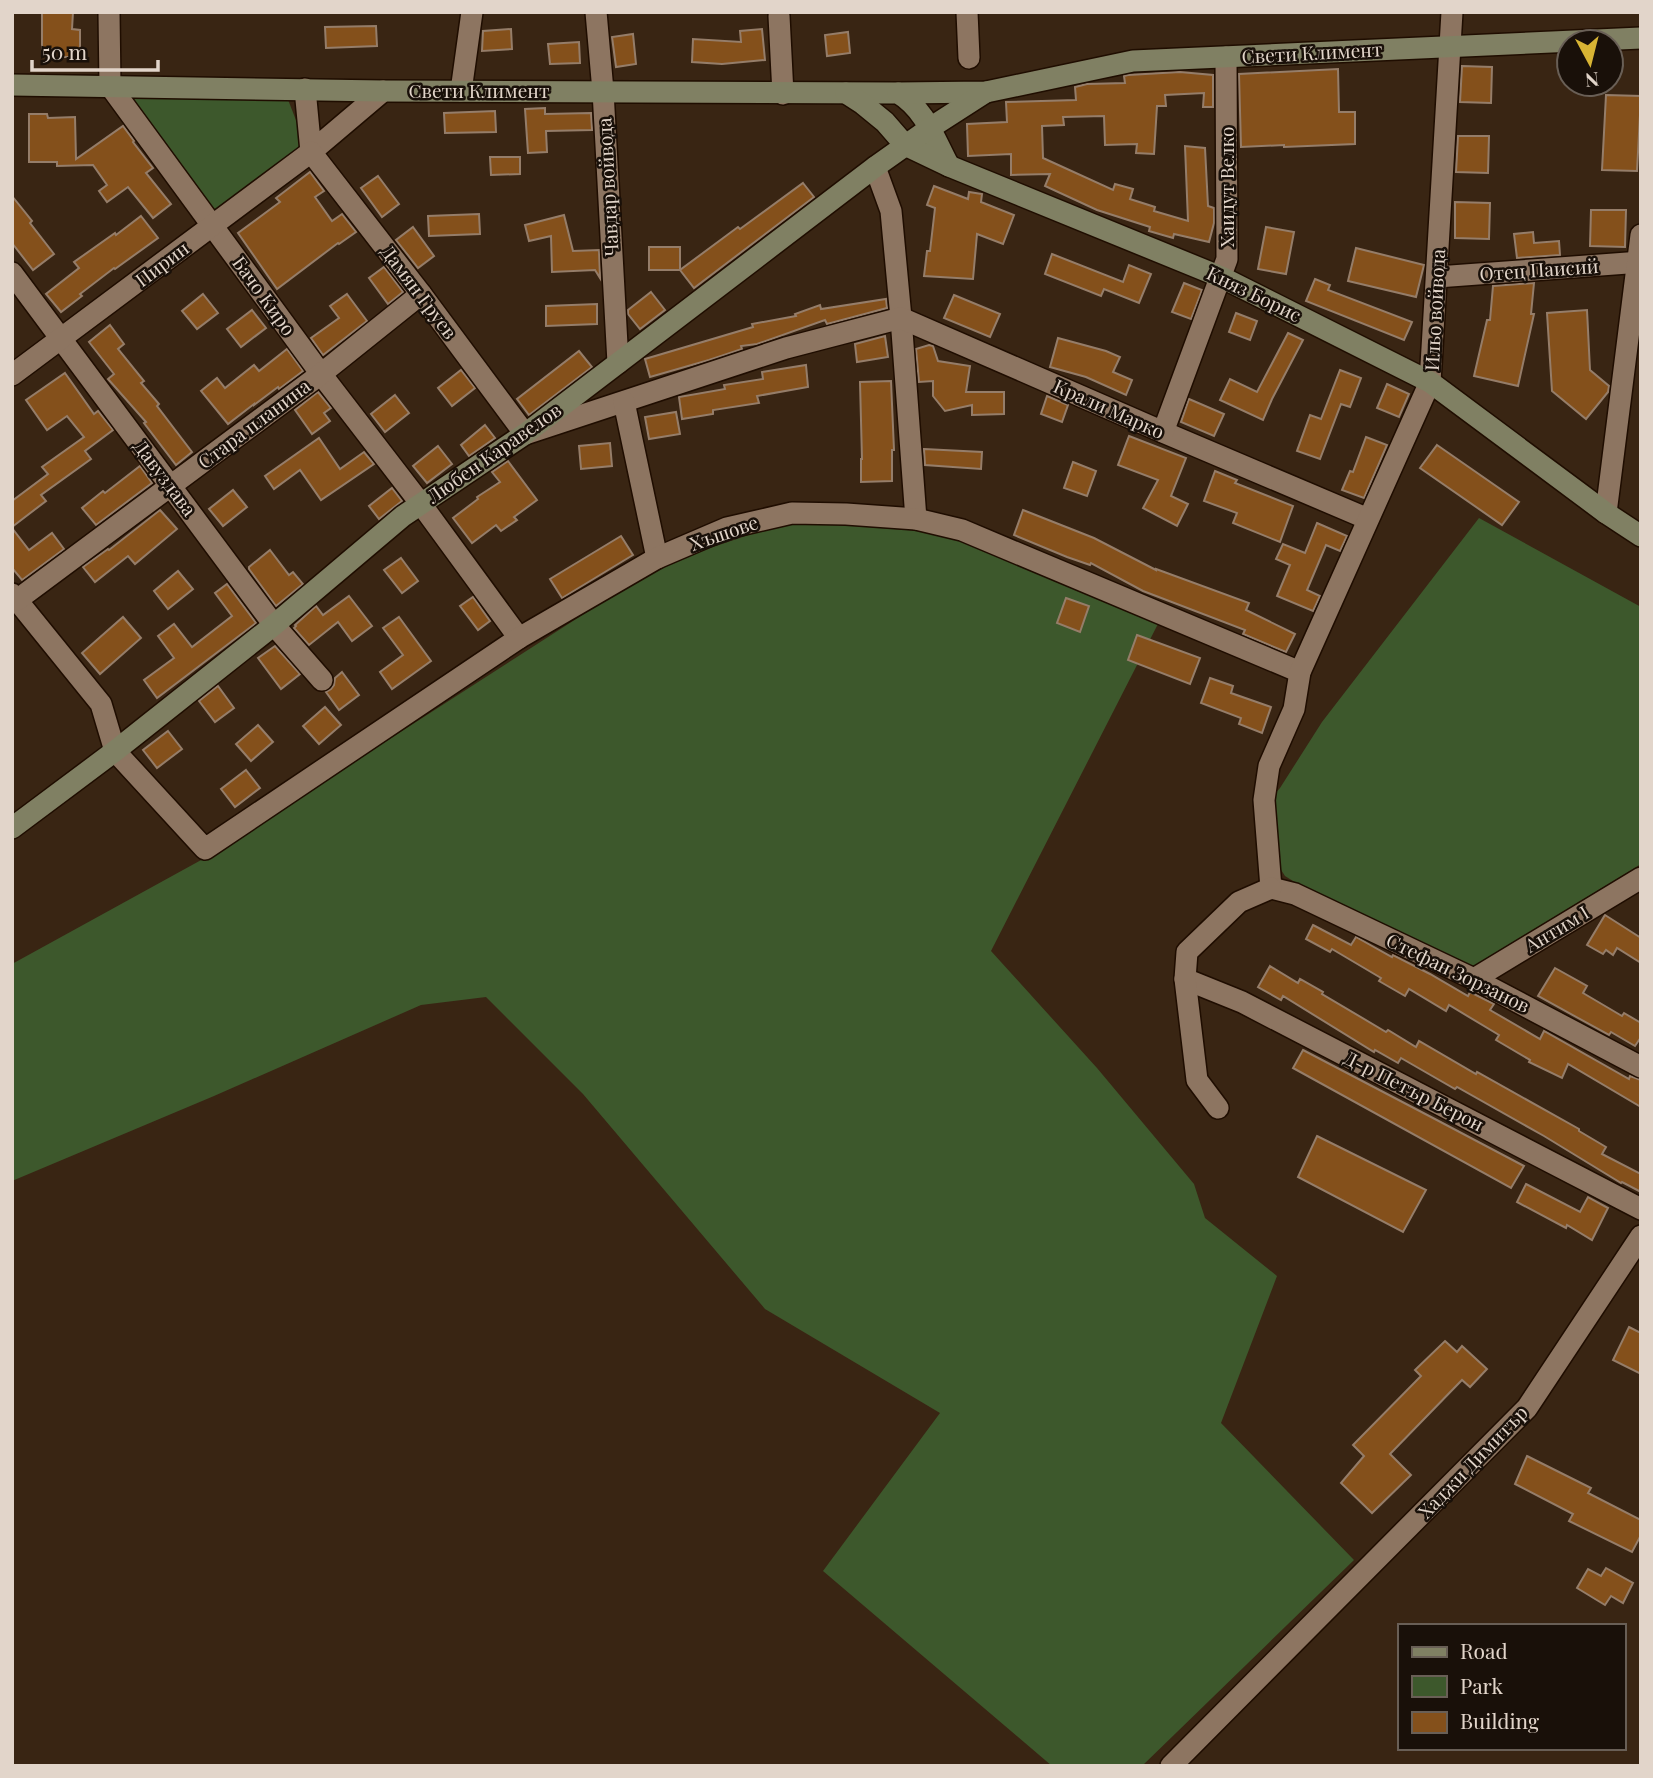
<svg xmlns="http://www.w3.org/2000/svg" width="1653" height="1778" font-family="'Playfair Display',serif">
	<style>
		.green { fill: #3d582c }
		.building { fill: #84501b; stroke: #957d69; stroke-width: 2 }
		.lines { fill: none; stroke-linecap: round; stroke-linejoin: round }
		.street-casing { stroke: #1f0d00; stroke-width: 24 }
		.secondary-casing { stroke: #1f0d00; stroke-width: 24 }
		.street { stroke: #8d7561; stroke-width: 21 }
		.secondary { stroke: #808063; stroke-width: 21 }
		.labels { text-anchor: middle; stroke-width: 5; stroke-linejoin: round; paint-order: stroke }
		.street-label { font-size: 19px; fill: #e2d5ca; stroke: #191009 }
	</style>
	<rect width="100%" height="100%" fill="#392513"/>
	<g class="green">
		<path d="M125,93L287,97L306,146L213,214Z"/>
		<path d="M1479,518L1641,607V864L1472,967L1301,886L1285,876L1276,862L1271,798L1280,788L1322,722Z"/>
		<path d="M790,521L959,534L1161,618L991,951L1097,1068L1194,1184L1205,1218L1277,1276L1221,1423L1354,1560L1142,1766H1052L823,1571L940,1413L765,1309L583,1094L486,997L421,1005L214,1096L12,1181V964L203,859L660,565Z"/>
	</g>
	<g class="building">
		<path d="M42,12H73L72,29L80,30V57H59V49H42Z"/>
		<path d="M376,26L377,46L326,48L325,27Z"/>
		<path d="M511,29L512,49L482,51L483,31Z"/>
		<path d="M762,29L765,60L722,64L692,62L693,39L741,42L740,31Z"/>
		<path d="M848,32L850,53L827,56L825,35Z"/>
		<path d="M633,34L636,64L616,67L612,37Z"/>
		<path d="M579,42L580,63L550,64L548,44Z"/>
		<path d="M1462,66L1492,67L1491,103L1460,102Z"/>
		<path d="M1338,69L1339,112H1355V144L1284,147V145L1241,147L1239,74Z"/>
		<path d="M1180,72L1213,75V107H1203L1204,93L1165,95L1166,106H1157L1154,154L1136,153L1137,144L1105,145L1104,116L1063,117L1064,125L1042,126L1043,158L1113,190L1115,184L1133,189L1130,199L1155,207L1154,211L1188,221L1185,146L1205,148L1208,206L1214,208V223L1209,242L1174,234L1173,238L1149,231L1150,227L1097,210L1045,186L1050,174L1011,175V154L968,156L967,124L1007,122L1006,102L1076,100L1075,87L1087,84L1125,83L1124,76L1128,75Z"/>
		<path d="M1606,95L1641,96L1637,171L1602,170Z"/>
		<path d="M545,108V114L591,113L592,130L546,131L547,152L528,153L525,109Z"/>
		<path d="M495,111L496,132L445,133L444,113Z"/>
		<path d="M29,114H47L48,118L75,117L76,159L123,126L134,141L133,142L153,168L146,173L171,204L153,218L128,187L107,202L99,191L107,185L93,165L57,166V162H29Z"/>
		<path d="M1458,136H1489L1488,173L1456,172Z"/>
		<path d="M490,157H520V174L491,175Z"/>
		<path d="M310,172L324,191L315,197L332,221L342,214L356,232L339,244L338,243L277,289L238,233L280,202L276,198Z"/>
		<path d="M378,176L399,204L382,217L361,188Z"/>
		<path d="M803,183L814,197L694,288L680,270L738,227L740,229Z"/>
		<path d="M934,186L968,199L969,192L982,194L981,202L1014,215L1003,244L977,234L973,279L924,276L927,251H930L935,208L927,205Z"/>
		<path d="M12,196L32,221L30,223L54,254L33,270L12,243Z"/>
		<path d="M1455,202L1490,203L1489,239L1455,238Z"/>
		<path d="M1591,210H1626L1625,247L1590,246Z"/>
		<path d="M479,214L480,234L429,236L428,216Z"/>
		<path d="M564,215L573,251L599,250L600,278L595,270L552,272L551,236L529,241L525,225Z"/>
		<path d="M141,216L158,238L115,269L114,268L80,294L82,296L61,312L46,294L79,268L74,262L115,233L116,235Z"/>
		<path d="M413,227L434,256L418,268L396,240Z"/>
		<path d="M1266,227L1294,232L1286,274L1258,269Z"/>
		<path d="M1533,232L1534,243L1559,241L1560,255L1517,258L1514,234Z"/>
		<rect x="649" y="247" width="31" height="23"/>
		<path d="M1356,248L1424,265L1416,297L1348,281Z"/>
		<path d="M1052,254L1123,282L1129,265L1151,274L1139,303L1104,289L1101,296L1045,274Z"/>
		<path d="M384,267L403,292L388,304L369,278Z"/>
		<path d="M1315,279L1330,285L1328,290L1412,322L1404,340L1306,301Z"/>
		<path d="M1184,283L1202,290L1191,319L1172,312Z"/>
		<path d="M1534,283L1531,314H1534L1518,386L1474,376L1487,320H1490L1493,286Z"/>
		<path d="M651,292L665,310L640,329L628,314V310Z"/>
		<path d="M203,294L218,313L197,329L182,311Z"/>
		<path d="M347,294L367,321L323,355L311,338L339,318L330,306Z"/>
		<path d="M954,295L1000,314L990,337L944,318Z"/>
		<path d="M886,299L887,308L827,324L825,320L757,344L741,346L742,349L709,360L650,377L645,359L753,327L752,324L796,316L795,314L820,305L821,309Z"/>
		<path d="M597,304V324L546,326V306Z"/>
		<path d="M252,310L266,328L241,347L227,329Z"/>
		<path d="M1587,310L1590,370L1609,386L1608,392L1586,419L1552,391L1547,313Z"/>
		<path d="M1236,313L1257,321L1250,340L1229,332Z"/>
		<path d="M110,325L124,344L118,349L144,381L141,383L159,404L157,406L192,452L176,465L144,423L146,422L108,379L114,374L89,342Z"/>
		<path d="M1288,333L1303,340L1272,399L1263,420L1220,400L1230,379L1257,392Z"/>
		<path d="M885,336L888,357L857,362L855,344Z"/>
		<path d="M1058,338L1106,351L1120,357L1113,372L1132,380L1126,395L1086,377L1050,367Z"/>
		<path d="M929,345L933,346L938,361L970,366L966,392H1004V414L972,415V405L945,411L933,396V381L919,382L916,349Z"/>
		<path d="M287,349L303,371L279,389L278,387L254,405V404L228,424L201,391L217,378L225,388L254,365L259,371Z"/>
		<path d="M579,351L592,367L529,415L517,399Z"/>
		<path d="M806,365L808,387L757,396L759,403L713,410V414L682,419L679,397L725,389L724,385L763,379L762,372Z"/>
		<path d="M461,370L475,388L452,406L438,388Z"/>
		<path d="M1340,370L1361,378L1350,407L1341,404L1320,459L1297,451L1310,415L1321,419Z"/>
		<path d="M65,373L94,414L98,411L113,430L85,451L91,459L41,495L46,501L12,527V501L48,474L42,467L84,437L67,416L47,430L26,400Z"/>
		<path d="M891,381L894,450H892V481L861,482V459H862L860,382Z"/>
		<path d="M1387,384L1409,394L1399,417L1377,408Z"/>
		<path d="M318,392L331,408L324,413L330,421L312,434L295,410Z"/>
		<path d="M395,395L409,413L385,432L371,414Z"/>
		<path d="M1047,396L1068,405L1062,422L1041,414Z"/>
		<path d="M1189,399L1224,414L1214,436L1181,422Z"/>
		<path d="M676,412L680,434L649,439L645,417Z"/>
		<path d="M485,425L495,438L469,456L461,445Z"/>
		<path d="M1129,436L1186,458L1171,496L1188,504L1177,526L1143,508L1158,480L1118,465Z"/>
		<path d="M1366,437L1387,445L1364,498L1342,490L1350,471L1353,472Z"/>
		<path d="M319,438L340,469L364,452L374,464L321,500L300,470L274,489L265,476Z"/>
		<path d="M610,443L612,466L581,469L579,446Z"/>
		<path d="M1437,445L1519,502L1502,525L1420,468Z"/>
		<path d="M438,446L452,464L427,483L413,466Z"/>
		<path d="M924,449L982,452L981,469L925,465Z"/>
		<path d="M508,461L537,500L514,517L517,520L501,531L496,525L472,543L453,518L478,499L477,497L500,482L492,472Z"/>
		<path d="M1073,462L1096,471L1087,496L1064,488Z"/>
		<path d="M140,466L152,483L96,525L82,508L103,491L105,493Z"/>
		<path d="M1215,471L1237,480L1235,483L1293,506L1280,542L1233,523L1237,513L1204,501Z"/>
		<path d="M392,488L402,501L379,519L369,506Z"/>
		<path d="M233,490L247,507L223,526L209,509Z"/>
		<path d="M160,510L177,529L135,564L128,556L95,582L83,567L108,549L109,550Z"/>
		<path d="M1023,510L1094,538L1156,570V569L1249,603L1246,610L1295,634L1286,652L1243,634L1245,630L1143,591L1091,563L1090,565L1067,557L1014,535Z"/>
		<path d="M1317,523L1347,536L1340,551L1326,545L1307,590L1320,596L1313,611L1277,596L1290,565L1276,559L1283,544L1305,553Z"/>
		<path d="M12,528L29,550L52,533L64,549L22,580L12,568Z"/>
		<path d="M621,536L633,555L562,598L550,579Z"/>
		<path d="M270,550L289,575L293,572L303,584L276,606L249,569V567Z"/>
		<path d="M401,558L418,581L402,593L384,570Z"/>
		<path d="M178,571L193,589L168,609L154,591Z"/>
		<path d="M227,584L256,623L157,698L144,680L174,658L158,636L174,624L192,647L232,616L215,593Z"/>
		<path d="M349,596L372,626L352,641L338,622L309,645L294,628L296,626L295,625L316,606L323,615Z"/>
		<path d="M473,597L490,621L478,630L460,606Z"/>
		<path d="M1066,598L1089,606L1080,632L1057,623Z"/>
		<path d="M123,617L141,638L100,674L82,653Z"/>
		<path d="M399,617L431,661L392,689L380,672L403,655L383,628Z"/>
		<path d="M1137,635L1200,658L1190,684L1128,660Z"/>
		<path d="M275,646L300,674L281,689L258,658Z"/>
		<path d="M342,672L359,695L339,710L326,692L331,689L334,685L335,678Z"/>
		<path d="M1210,678L1233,686L1231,693L1271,707L1262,733L1239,724L1241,718L1201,703Z"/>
		<path d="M218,686L234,708L215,722L199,701Z"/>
		<path d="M325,707L341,725L319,744L303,726Z"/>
		<path d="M258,725L273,742L251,761L236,744Z"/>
		<path d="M168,731L182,749L157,768L143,750Z"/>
		<path d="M246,770L260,788L235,807L221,789Z"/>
		<path d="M1605,915L1641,938V963L1617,948L1613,955L1606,950L1603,954L1587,945Z"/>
		<path d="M1313,925L1351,945L1356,937L1392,957L1393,955L1430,974L1468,996L1470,992L1494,1004L1490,1010L1540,1039L1544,1031L1629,1079L1630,1076L1641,1080V1107L1568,1064L1562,1078L1529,1062L1530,1060L1496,1040L1499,1035L1449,1005L1446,1011L1409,989L1405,996L1379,981L1381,978L1332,949L1330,952L1306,939Z"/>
		<path d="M1270,966L1298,983L1300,979L1323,992L1322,994L1386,1032L1388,1030L1416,1047L1419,1041L1476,1074L1477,1072L1579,1129V1131L1606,1147L1602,1154L1641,1174V1192L1622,1182L1621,1183L1544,1136L1457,1087L1455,1089L1401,1058L1398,1063L1375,1050L1374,1052L1283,996L1281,1000L1258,987Z"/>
		<path d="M1555,968L1587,986L1583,993L1622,1016L1624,1013L1641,1023V1037L1635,1046L1611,1032L1609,1035L1538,996Z"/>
		<path d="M1303,1050L1433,1118L1524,1166L1511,1188L1293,1068Z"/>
		<path d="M1317,1136L1426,1190L1403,1232L1298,1177Z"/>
		<path d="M1526,1184L1580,1212L1588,1197L1608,1208L1592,1240L1567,1225L1566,1228L1517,1202Z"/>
		<path d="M1629,1327L1641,1333V1374L1613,1360Z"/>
		<path d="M1445,1341L1457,1352L1462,1346L1487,1369L1470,1387L1462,1380L1390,1454L1411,1475L1372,1513L1341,1483L1364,1456L1353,1445L1421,1376L1415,1370Z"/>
		<path d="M1527,1456L1591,1488L1588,1493L1641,1520V1535L1632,1552L1569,1521L1573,1514L1515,1484Z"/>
		<path d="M1606,1568L1633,1583L1623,1603L1611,1596L1605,1605L1577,1588L1588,1569L1601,1576Z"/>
	</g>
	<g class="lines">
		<defs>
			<g id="street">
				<path d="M109,12L110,86L321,374L421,504L519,638"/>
				<path d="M596,12L603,91L618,363"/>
				<path d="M967,12L969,58"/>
				<path d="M779,16L783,94"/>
				<path d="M305,89L311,152L383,91"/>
				<path d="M461,91L472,12"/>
				<path d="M875,167L891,211L901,318L916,519"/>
				<path d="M12,273L274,625L322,680"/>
				<path d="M1437,277L1641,262"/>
				<path d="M12,375L311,152L421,294L525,434L786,348L901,318L1163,432L1368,519"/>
				<path d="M624,402L657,558"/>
				<path d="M1163,432L1227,259L1226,57"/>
				<path d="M1606,513L1641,235"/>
				<path d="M12,594L101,704L115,751L205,849L519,638L657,558L727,528L792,513L846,514L916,519L962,530L1300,672"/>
				<path d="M17,600L321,374L421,294"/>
				<path d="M1271,888L1264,800L1269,766L1294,709L1300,672L1430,382L1452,12"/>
				<path d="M1271,888L1295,894L1474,979L1641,1067"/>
				<path d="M1185,979L1242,1002L1641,1209"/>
				<path d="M1474,979L1641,878"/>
				<path d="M1218,1108L1197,1080L1185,979L1187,952L1239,902L1271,888"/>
				<path d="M1171,1766L1527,1408L1641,1236"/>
			</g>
			<g id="secondary">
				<path d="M12,85L383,91L898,93C925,109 935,140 949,166"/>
				<path d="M846,93L863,104L885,122L905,145L949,166L1221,277L1430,382L1606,513L1641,536"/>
				<path d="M898,93L986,92L1133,61L1641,38"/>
				<path d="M12,828L115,751L274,625L403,516L525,434L875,167L930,128L986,92"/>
			</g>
		</defs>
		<use href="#street" class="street-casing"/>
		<use href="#secondary" class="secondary-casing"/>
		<use href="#street" class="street"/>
		<use href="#secondary" class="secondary"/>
	</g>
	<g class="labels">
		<g class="street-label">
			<text transform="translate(1312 53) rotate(-3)" y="7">Свети Климент</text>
			<text x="479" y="98">Свети Климент</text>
			<text transform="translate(608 187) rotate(-93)" y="7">Чавдар войвода</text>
			<text transform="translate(1227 187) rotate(-90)" y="7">Хаидут Велко</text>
			<text transform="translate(162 264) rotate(-37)" y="7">Пирин</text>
			<text transform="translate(1539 270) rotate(-4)" y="7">Отец Паисий</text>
			<text transform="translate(419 292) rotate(53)" y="7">Дамян Груев</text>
			<text transform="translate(1254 294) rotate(26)" y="7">Княз Борис</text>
			<text transform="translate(264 296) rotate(54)" y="7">Бачо Киро</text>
			<text transform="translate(1435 310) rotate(-87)" y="7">Ильо войвода</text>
			<text transform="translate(1109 409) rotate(24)" y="7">Крали Марко</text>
			<text transform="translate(254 424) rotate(-37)" y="7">Стара планина</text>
			<text transform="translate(494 453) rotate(-35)" y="7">Любен Каравелов</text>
			<text transform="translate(165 478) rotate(53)" y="7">Давуздава</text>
			<text transform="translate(724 533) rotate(-19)" y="7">Хъшове</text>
			<text transform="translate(1557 929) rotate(-31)" y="7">Антим I</text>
			<text transform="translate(1458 973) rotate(26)" y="7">Стефан Зорзанов</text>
			<text transform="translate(1414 1091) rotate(27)" y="7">Д-р Петър Берон</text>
			<text transform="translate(1473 1462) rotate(-46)" y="7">Хаджи Димитър</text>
		</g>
	</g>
	<rect width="1653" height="1778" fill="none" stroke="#e2d5ca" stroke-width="28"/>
	<rect x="1398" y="1624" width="228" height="126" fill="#191009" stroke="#695f56" stroke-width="2"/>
	<rect x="1412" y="1647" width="35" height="10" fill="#808063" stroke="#695f56" stroke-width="2"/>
	<text x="1460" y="1659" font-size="21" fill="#e2d5ca">Road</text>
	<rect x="1412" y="1676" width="35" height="21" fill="#3d582c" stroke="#695f56" stroke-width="2"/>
	<text x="1460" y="1694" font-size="21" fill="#e2d5ca">Park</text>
	<rect x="1412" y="1712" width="35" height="21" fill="#84501b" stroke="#695f56" stroke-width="2"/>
	<text x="1460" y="1729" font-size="21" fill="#e2d5ca">Building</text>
	<g transform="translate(1590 63) rotate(173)"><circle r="33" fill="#191009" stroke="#695f56" stroke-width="2"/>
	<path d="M0-5L12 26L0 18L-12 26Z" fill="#d8b434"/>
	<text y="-10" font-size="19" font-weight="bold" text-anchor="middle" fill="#e2d5ca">N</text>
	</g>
	<path d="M32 60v10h126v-10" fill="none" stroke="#e2d5ca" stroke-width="3.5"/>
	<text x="42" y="60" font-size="21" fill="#e2d5ca" stroke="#191009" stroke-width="5" paint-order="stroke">50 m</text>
</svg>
